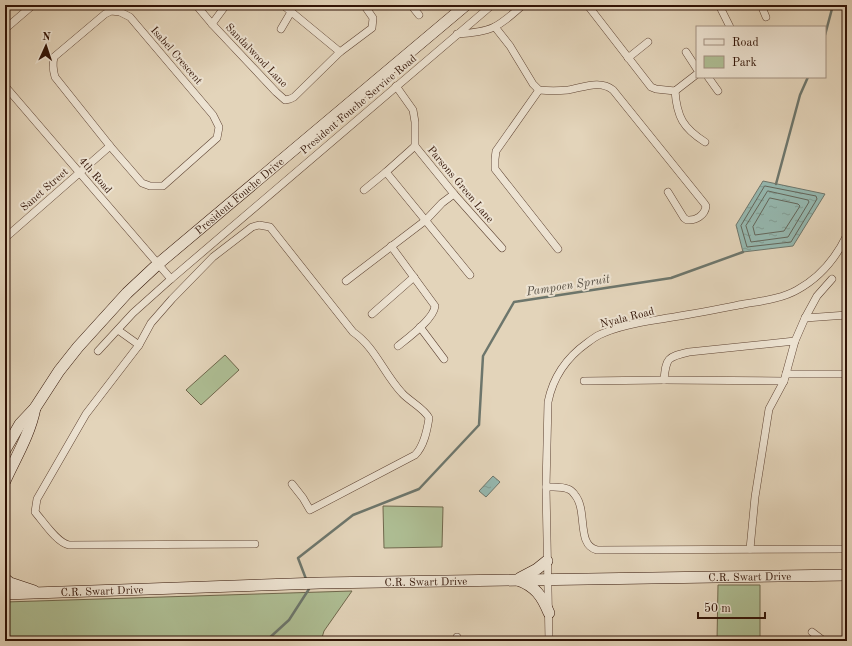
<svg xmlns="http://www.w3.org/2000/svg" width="852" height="646" font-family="'Old Standard TT',serif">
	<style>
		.green { fill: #aebe94; stroke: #70684d }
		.water { fill: url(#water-ripples); stroke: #6d766c }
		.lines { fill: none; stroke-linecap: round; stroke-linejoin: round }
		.shore { stroke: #63665b; stroke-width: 1 }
		.stream { stroke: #6d766c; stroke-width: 2.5 }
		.street-casing { stroke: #5e4333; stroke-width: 8 }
		.secondary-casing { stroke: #311306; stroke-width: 12 }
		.street { stroke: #ede3d2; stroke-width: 7 }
		.secondary { stroke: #ede3d2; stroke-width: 11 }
		.labels { text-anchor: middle; stroke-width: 4; stroke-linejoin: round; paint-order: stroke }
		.street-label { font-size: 11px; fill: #311306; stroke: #ede3d2 }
		.water-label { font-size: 12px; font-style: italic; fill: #544d42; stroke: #ede3d2 }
	</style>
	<defs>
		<pattern id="water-ripples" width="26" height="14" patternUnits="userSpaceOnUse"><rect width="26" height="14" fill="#95b8b0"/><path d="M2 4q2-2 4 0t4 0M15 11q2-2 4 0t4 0" fill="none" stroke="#819d96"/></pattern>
	</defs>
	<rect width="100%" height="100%" fill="#e3d4ba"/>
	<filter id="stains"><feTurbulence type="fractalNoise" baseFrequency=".005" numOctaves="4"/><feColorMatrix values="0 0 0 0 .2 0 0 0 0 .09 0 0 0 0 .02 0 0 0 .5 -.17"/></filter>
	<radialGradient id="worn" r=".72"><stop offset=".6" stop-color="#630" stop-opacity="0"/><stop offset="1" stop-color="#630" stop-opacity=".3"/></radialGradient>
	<g class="green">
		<path d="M225,355L239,370L201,405L186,390Z"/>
		<path d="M383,506L443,507L442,547L384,548Z"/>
		<path d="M718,585H760V641H717Z"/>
		<path d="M352,591L324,631L321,641H5V602Z"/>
	</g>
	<g class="water">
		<path d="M763,181L825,194L793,246L743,252L736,225Z"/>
		<path d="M493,476L500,482L486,497L479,491Z"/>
	</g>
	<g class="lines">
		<g class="shore">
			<path d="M765,186L816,196L817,199L791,242L747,247L741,226Z"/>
			<path d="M768,191L808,200L809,202L788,237L751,242L746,226Z"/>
			<path d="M770,198L798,204L800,206L784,231L755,235L753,227Z"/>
		</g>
		<g class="stream">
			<path d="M825,35L833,5"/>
			<path d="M776,184L800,95L808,77"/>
			<path d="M306,579L298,558L353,515L419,489L479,425L483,356L514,302L671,278L743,252"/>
			<path d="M266,641L289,620L309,589L308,586"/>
		</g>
		<defs>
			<g id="street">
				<path d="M196,5L212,24L276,92L285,100L290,99L294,97L340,52L372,28L373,18L364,5"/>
				<path d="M283,5L340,52"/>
				<path d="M411,5L419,15"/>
				<path d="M719,5L730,27"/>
				<path d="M761,5L766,17"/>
				<path d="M589,7L651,87L656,89L675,91L697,74"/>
				<path d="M111,11L120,12L130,17L213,115L219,127L217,138L163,186H150L142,183L110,146L55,77C53,70 52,65 54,57L105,14Z"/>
				<path d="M212,24L226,5"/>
				<path d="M495,27L510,46L533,84L539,90C549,91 558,91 568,90C582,88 600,79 613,90L704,203L706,206C705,215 696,221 687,220L684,218L668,192"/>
				<path d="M5,29L33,5"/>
				<path d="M281,29L291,12"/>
				<path d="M457,34C492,32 497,28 523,5"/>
				<path d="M686,52L697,69"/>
				<path d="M628,58L648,42"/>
				<path d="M708,77L718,91"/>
				<path d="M5,86L171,279"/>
				<path d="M396,86L413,110L415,122V146L454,194L502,248"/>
				<path d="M539,90L496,151L495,159V169L558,249"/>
				<path d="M675,91C677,117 683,128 705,142"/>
				<path d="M415,146L386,172L470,275"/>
				<path d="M364,190L386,172"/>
				<path d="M5,238L110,146"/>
				<path d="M391,246L435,306C434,319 408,338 398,346"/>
				<path d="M346,281L426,220L442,203L454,194"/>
				<path d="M372,314L414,277"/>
				<path d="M805,318L847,315"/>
				<path d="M420,327L444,359"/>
				<path d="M118,330L139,345L86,414L37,499L35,512C43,521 57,543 69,545L255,544"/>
				<path d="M139,345L151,323L172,299L213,257L252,227L259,225L270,227L353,332C375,347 384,374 402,393C409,401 425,409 429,418C427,431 424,446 415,455L310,510L303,498L292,484"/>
				<path d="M98,351L133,313L171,279L492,5"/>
				<path d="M786,374H847"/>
				<path d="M664,380C666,358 667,357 689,352L795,341"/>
				<path d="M584,381L664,380L784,381"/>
				<path d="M546,487C553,487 562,486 568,489C571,490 573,492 575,495C588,511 576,545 597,550L847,549"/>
				<path d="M750,549L755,497L769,409L784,381L795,341L805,318L817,296L832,279"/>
				<path d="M812,632L824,641"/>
				<path d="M457,637V641"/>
				<path d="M549,641L546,487L548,402C553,377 566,358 587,343C591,340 595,337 599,335C620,325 644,322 667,318C693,314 718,309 744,304C761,301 781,299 797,290C819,278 836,258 847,235"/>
			</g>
			<g id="secondary">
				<path id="s1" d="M5,450L20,424L35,408L59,371L78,347L127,293L158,264L466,5"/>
				<path d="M5,481C16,457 30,434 35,408"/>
				<path d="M520,578L537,569L547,561"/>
				<path d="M5,579L10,583L34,591"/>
				<path d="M518,580C535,586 542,596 549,613"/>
				<path id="s2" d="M5,594L320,583L847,575"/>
			</g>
		</defs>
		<use href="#street" class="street-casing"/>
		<use href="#secondary" class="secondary-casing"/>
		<use href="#street" class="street"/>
		<use href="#secondary" class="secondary"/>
	</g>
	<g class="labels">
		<g class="street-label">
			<text transform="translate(177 55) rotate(49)" y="4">Isabel Crescent</text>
			<text transform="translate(257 55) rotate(46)" y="4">Sandalwood Lane</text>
			<text transform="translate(358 104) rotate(-40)" y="4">President Fouche Service Road</text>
			<text transform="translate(96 175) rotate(49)" y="4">4th Road</text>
			<text transform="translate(461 184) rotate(50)" y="4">Parsons Green Lane</text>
			<text transform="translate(44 189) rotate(-41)" y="4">Sanet Street</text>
			<text dy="4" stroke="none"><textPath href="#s1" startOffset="348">President Fouche Drive</textPath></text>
			<text transform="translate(627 317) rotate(-14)" y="4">Nyala Road</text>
			<text dy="4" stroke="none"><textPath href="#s2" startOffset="745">C.R. Swart Drive</textPath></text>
			<text dy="4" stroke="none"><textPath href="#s2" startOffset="421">C.R. Swart Drive</textPath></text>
			<text dy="4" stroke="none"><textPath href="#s2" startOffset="97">C.R. Swart Drive</textPath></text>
		</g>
		<g class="water-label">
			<text transform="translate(568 285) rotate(-9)" y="4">Pampoen Spruit</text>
		</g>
	</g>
	<rect width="852" height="646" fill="none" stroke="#e3d4ba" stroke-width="20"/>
	<rect x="6" y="6" width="840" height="634" fill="none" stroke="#311306" stroke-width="2"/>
	<rect x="10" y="10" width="832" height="626" fill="none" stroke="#311306"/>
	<rect x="696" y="26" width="130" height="52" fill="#ede3d2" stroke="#a29080"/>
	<rect x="704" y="39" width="20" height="6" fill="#ede3d2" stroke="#a29080"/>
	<text x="732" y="46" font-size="12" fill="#311306">Road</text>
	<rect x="704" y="56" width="20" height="12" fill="#aebe94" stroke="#a29080"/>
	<text x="732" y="66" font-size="12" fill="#311306">Park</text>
	<g transform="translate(46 46) rotate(3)" stroke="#ede3d2" stroke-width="3" paint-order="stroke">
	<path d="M0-3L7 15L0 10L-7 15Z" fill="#311306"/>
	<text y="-6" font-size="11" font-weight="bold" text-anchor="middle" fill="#311306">N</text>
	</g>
	<path d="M698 612v6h67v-6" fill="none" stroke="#311306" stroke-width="2"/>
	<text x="704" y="612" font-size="12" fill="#311306" stroke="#ede3d2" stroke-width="3" paint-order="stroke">50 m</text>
	<rect width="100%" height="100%" filter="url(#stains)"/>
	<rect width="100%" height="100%" fill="url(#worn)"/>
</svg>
